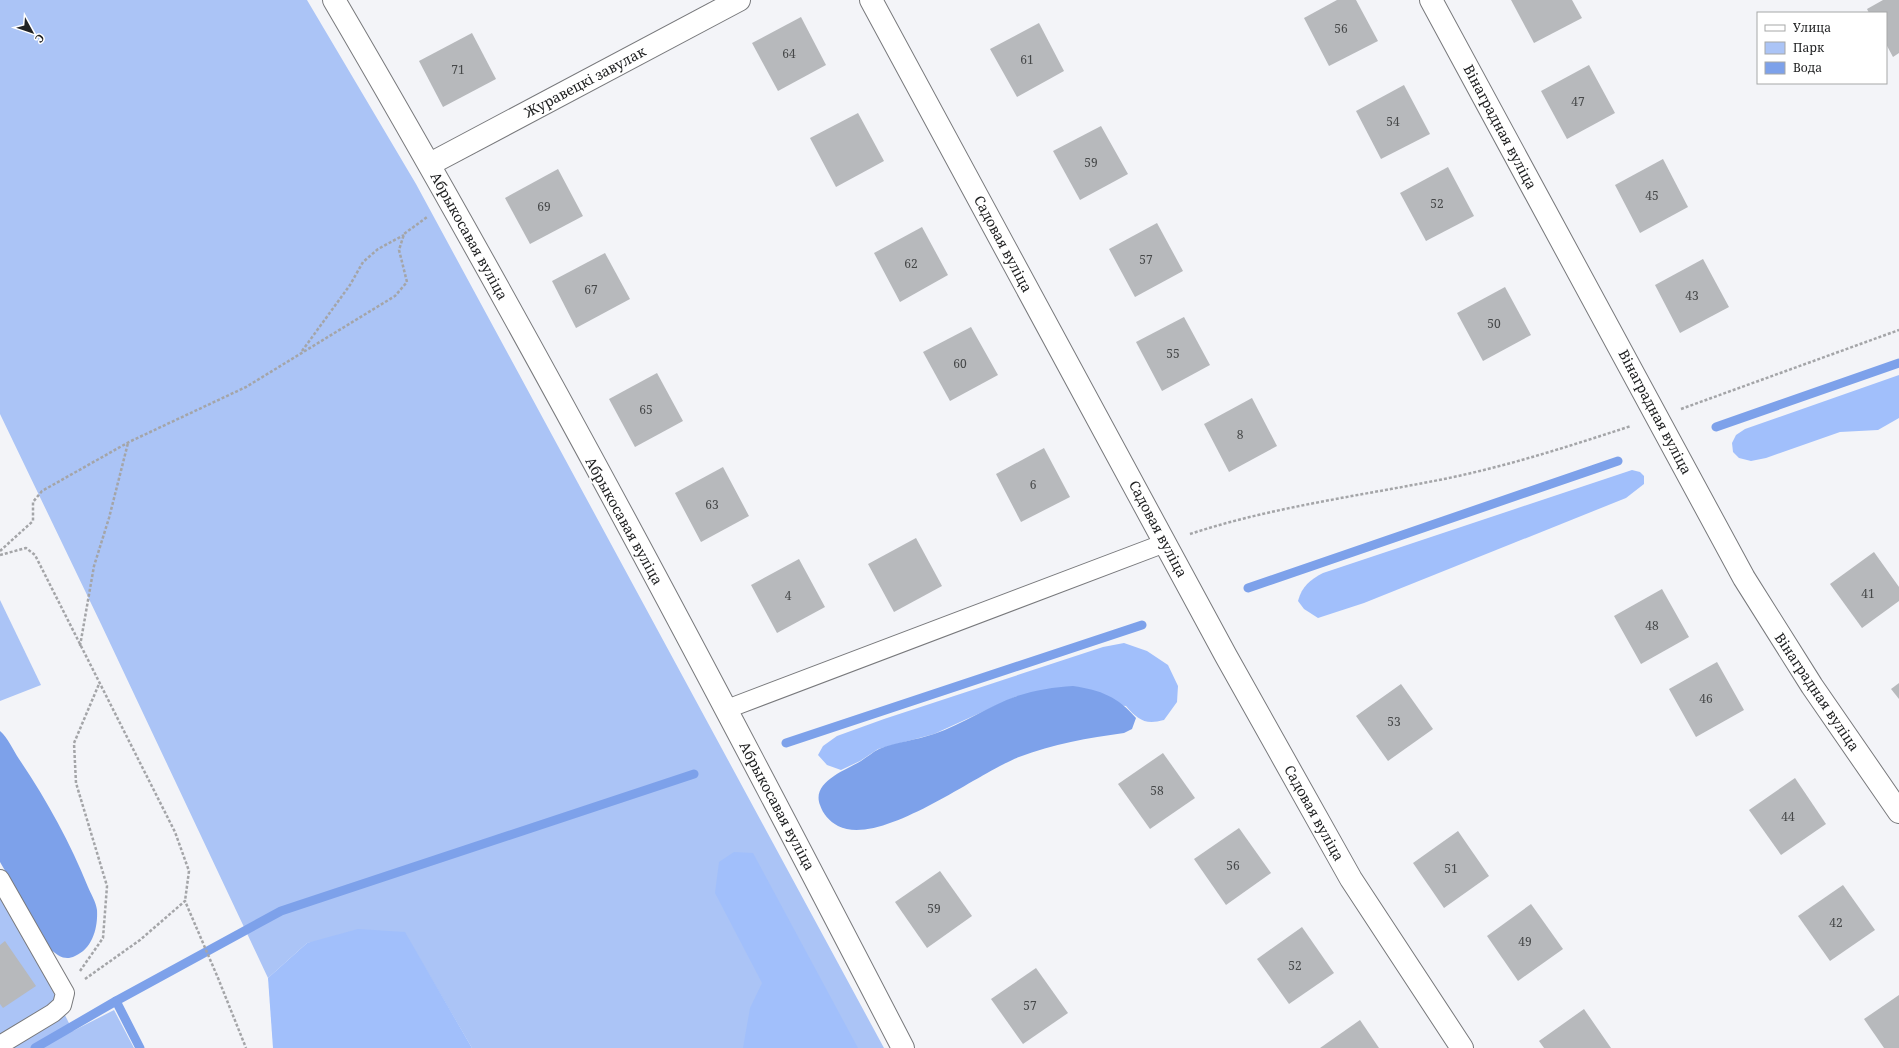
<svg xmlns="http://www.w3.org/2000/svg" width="1899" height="1048" font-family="'Noto Serif',serif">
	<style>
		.green { fill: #abc4f6 }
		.forest { fill: #a1bffb }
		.water { fill: #7da1ea }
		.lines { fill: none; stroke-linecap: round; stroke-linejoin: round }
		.stream { stroke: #7da1ea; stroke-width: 9 }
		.building { fill: #b7b9bc }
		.service-casing { stroke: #78797c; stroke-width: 20 }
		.minor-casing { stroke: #78797c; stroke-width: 24 }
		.path { stroke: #a4a5a8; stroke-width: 2.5; stroke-dasharray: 3 2; stroke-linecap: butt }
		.service { stroke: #fff; stroke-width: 18 }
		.minor { stroke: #fff; stroke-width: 22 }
		.labels { text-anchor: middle; stroke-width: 3.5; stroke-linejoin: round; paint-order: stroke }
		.number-label { font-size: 12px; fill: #464849 }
		.street-label { font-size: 14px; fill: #212223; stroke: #fff }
	</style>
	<rect width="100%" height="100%" fill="#f3f4f8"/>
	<g class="green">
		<path d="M0,0H307L416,184L884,1048H472L404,932L307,943L268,978L101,624L0,414Z"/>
		<path d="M0,600L41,685L0,701Z"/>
		<path d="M0,887L73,1031L114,1010L134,1048H0Z"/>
	</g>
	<g class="forest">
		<path d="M1899,375V418L1878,430L1840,432L1766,458L1751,461L1739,458L1733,452L1732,443L1736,435L1745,429Z"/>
		<path d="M1632,470L1640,472L1644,476V484L1626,498L1364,603L1318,618L1304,609L1298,601C1302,586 1310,580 1323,573Z"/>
		<path d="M1124,643L1147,651L1168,665L1178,686L1177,702L1164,720C1145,725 1138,720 1126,706L1017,696L934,734L878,749L860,761L841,770L827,765L818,755L823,746L837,736L884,719L1103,647Z"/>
		<path d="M734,852L753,853L858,1048H743L750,1008L762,983L715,893L719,862Z"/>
		<path d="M358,929L405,932L472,1048H273L268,978L307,943Z"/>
	</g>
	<g class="water">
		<path d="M1073,686C1101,690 1118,697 1136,718L1132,729L1124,733C1088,738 1053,744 1019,757C977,773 881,848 838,826C829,821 823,814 820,805C811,782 846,770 861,761C867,757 873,752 879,749C897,742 916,740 934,734C963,724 989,706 1017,696C1036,690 1054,687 1073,686Z"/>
		<path d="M0,731C8,738 13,750 19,759C46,799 70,842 88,887C91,894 96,902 97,910C98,927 93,948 75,956C65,961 59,956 51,950L0,862Z"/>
	</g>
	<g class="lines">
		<g class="stream">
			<path d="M1716,427L1899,363"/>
			<path d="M1248,588L1618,461"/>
			<path d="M786,743L1142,625"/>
			<path d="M116,1001L140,1048"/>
			<path d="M35,1048L116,1001L281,911L694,774"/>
		</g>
	</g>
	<g class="building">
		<path d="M1337,0H1356L1378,41L1329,66L1304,18Z"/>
		<path d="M1511,0H1572L1582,18L1534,43Z"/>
		<path d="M1883,0H1899V53L1893,57L1886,44V13H1869L1867,9Z"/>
		<path d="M801,17L826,65L778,91L752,43Z"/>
		<path d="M1039,23L1064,71L1017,97L990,49Z"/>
		<path d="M472,33L496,79L443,107L419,61Z"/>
		<path d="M1589,65L1615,113L1567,139L1541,91Z"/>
		<path d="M1404,85L1430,134L1381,159L1356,111Z"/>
		<path d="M858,113L884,161L836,187L810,138Z"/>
		<path d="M1101,126L1128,174L1080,200L1053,151Z"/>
		<path d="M1663,159L1688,207L1640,233L1615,185Z"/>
		<path d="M1448,167L1474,216L1426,241L1400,193Z"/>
		<path d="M558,169L583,216L530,244L505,198Z"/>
		<path d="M1157,223L1183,271L1135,297L1109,249Z"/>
		<path d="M922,227L948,275L900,302L874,253Z"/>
		<path d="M605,253L630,299L576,328L552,281Z"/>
		<path d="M1703,259L1729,307L1680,333L1655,285Z"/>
		<path d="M1505,287L1531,335L1483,361L1457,313Z"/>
		<path d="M1184,317L1210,365L1162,391L1136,342Z"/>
		<path d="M971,327L998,375L950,401L923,352Z"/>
		<path d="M657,373L683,421L635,447L609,399Z"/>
		<path d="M1252,398L1277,446L1229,472L1204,424Z"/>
		<path d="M1044,448L1070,497L1021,522L996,474Z"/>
		<path d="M723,467L749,516L701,542L675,493Z"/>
		<path d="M916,538L942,586L894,612L868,564Z"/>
		<path d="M1874,552L1899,587V601L1862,628L1830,584Z"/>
		<path d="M799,559L825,607L777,633L751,585Z"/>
		<path d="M1662,589L1689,637L1641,664L1614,616Z"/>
		<path d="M1717,662L1744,710L1696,737L1669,689Z"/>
		<path d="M1899,683V699L1891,689Z"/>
		<path d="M1401,684L1433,729L1388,761L1356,716Z"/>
		<path d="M1163,753L1195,798L1150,829L1118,784Z"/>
		<path d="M1795,778L1826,824L1781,855L1749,810Z"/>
		<path d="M1239,828L1271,873L1226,905L1194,859Z"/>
		<path d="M1458,831L1489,876L1444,908L1413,863Z"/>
		<path d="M940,871L972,916L927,948L895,902Z"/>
		<path d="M1843,885L1875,930L1830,961L1798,916Z"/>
		<path d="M1531,904L1563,949L1518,981L1487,936Z"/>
		<path d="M1302,927L1334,973L1289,1004L1257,959Z"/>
		<path d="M5,941L36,986L3,1008L0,1004V945Z"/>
		<path d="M1036,968L1068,1013L1023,1044L991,999Z"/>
		<path d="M1899,995V1048H1884L1864,1019Z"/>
		<path d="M1584,1009L1611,1048H1544L1539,1041Z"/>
		<path d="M1360,1020L1379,1048H1320Z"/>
	</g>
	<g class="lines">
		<defs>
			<g id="service">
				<path d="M727,709L1165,543"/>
				<path d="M0,879L65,993L62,1005L53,1013L0,1045"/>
			</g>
			<g id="minor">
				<path d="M334,0C535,343 720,695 903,1048"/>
				<path d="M871,0L1226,656L1351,879L1462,1048"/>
				<path d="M1431,0L1744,578L1812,686L1899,812"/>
				<path d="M430,164L739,0"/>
			</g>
		</defs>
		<use href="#service" class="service-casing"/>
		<use href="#minor" class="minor-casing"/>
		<g class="path">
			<path d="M302,351L350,285L363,262L378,249L404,235"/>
			<path d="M1681,409L1899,330"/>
			<path d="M1190,534C1272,507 1359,496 1444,479C1508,466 1570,446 1631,426"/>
			<path d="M0,551L33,521V502L42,491L129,442L246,387L395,296L407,282L399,250L404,234L427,217"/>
			<path d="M0,555L26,548L35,555L175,832L189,871L185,901"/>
			<path d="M80,646L94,566L109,518L128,443"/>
			<path d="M80,971L103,938L107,886L76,783L74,743L99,684"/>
			<path d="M85,979L140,940L185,901L218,978L246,1048"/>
		</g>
		<use href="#service" class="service"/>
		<use href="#minor" class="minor"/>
	</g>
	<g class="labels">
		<g class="number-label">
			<text x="1341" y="33">56</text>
			<text x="789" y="58">64</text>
			<text x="1027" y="64">61</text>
			<text x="458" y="74">71</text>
			<text x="1578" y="106">47</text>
			<text x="1393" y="126">54</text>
			<text x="1091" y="167">59</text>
			<text x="1652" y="200">45</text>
			<text x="1437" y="208">52</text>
			<text x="544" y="211">69</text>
			<text x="1146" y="264">57</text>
			<text x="911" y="268">62</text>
			<text x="591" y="294">67</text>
			<text x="1692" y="300">43</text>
			<text x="1494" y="328">50</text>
			<text x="1173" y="358">55</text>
			<text x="960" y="368">60</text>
			<text x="646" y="414">65</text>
			<text x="1240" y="439">8</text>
			<text x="1033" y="489">6</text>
			<text x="712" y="509">63</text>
			<text x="1868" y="598">41</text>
			<text x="788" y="600">4</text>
			<text x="1652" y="630">48</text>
			<text x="1706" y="703">46</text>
			<text x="1394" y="726">53</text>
			<text x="1157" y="795">58</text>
			<text x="1788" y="821">44</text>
			<text x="1233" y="870">56</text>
			<text x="1451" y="873">51</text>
			<text x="934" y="913">59</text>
			<text x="1836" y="927">42</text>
			<text x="1525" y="946">49</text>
			<text x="1295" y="970">52</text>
			<text x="1030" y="1010">57</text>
		</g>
		<g class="street-label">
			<text transform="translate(585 82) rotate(-28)" y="5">Журавецкі завулак</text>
			<text transform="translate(1500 127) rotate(62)" y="5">Вінаградная вуліца</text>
			<text transform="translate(469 236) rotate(61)" y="5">Абрыкосавая вуліца</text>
			<text transform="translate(1003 244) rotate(62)" y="5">Садовая вуліца</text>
			<text transform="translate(1655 412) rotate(62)" y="5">Вінаградная вуліца</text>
			<text transform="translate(624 521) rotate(61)" y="5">Абрыкосавая вуліца</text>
			<text transform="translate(1158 529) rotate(62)" y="5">Садовая вуліца</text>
			<text transform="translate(1817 692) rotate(56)" y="5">Вінаградная вуліца</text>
			<text transform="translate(777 806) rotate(62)" y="5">Абрыкосавая вуліца</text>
			<text transform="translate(1314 813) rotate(61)" y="5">Садовая вуліца</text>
		</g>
	</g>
	<rect x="1757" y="12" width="130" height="72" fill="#ffffff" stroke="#a6a7a7"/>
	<rect x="1765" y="25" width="20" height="6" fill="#ffffff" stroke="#a6a7a7"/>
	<text x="1793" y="32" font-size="12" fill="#212223">Улица</text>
	<rect x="1765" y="42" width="20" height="12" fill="#abc4f6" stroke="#a6a7a7"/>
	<text x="1793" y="52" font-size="12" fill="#212223">Парк</text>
	<rect x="1765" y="62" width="20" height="12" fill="#7da1ea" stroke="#a6a7a7"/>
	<text x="1793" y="72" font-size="12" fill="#212223">Вода</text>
	<g transform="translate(32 32) rotate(130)" stroke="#ffffff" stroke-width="3" paint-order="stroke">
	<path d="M0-3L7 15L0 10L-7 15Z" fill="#212223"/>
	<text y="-6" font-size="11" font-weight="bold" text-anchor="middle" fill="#212223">С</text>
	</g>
</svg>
